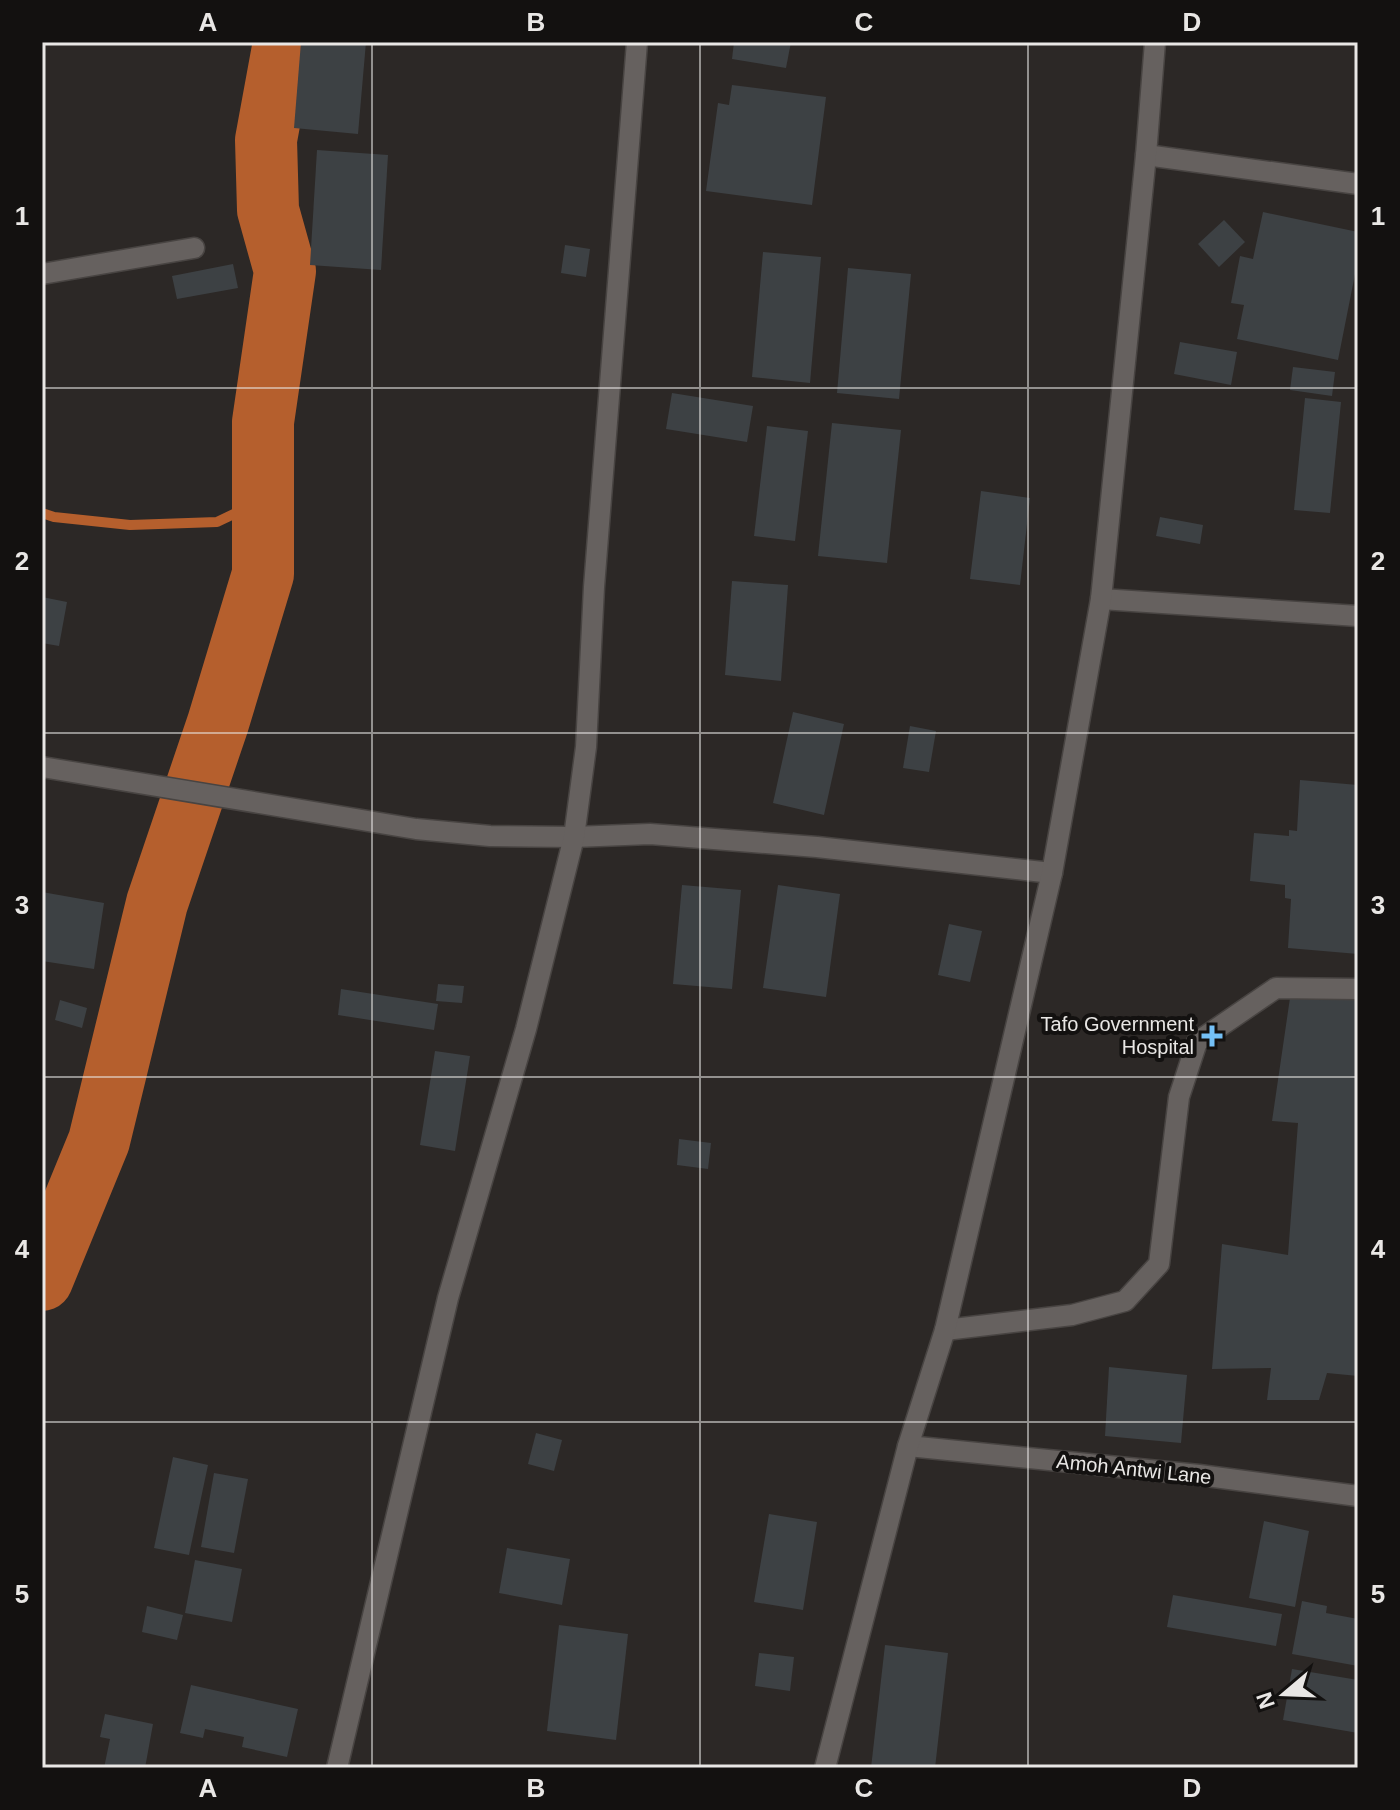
<svg xmlns="http://www.w3.org/2000/svg" width="1400" height="1810" font-family="Arial,sans-serif">
	<style>
		.lines { fill: none; stroke-linecap: round; stroke-linejoin: round }
		.stream { stroke: #b55f2d; stroke-width: 10 }
		.river { stroke: #b55f2d; stroke-width: 62 }
		.building { fill: #3d4144 }
		.minor-casing { stroke: #484442; stroke-width: 23 }
		.minor { stroke: #66615f; stroke-width: 20 }
		.grid { fill: none; stroke: #e9e7e5; stroke-width: 2; stroke-opacity: 0.55 }
		.poi-dot { fill: #74c0f6; stroke: #131110; stroke-width: 3 }
		.labels { text-anchor: middle; stroke-width: 8; stroke-linejoin: round; paint-order: stroke }
		.poi-label { font-size: 20px; fill: #e9e7e5; stroke: #131110; text-anchor: end }
		.street-label { font-size: 20px; fill: #e9e7e5; stroke: #131110 }
		.neatline { fill: none; stroke: #e9e7e5; stroke-width: 3 }
		.grid-label { font-size: 26px; text-anchor: middle; font-weight: bold; fill: #e9e7e5 }
	</style>
	<rect width="100%" height="100%" fill="#2c2826"/>
	<g class="lines">
		<path class="stream" d="M42,513L54,517L130,525L217,522L263,500"/>
		<path class="river" d="M42,1280L99,1141L157,903L218,723L263,574V422L285,271L268,210L266,140L284,42"/>
	</g>
	<g class="building">
		<path d="M301,42H366L358,134L294,128Z"/>
		<path d="M734,42H791L786,68L732,59Z"/>
		<path d="M732,85L826,97L812,205L706,191L718,103L729,105Z"/>
		<path d="M317,150L388,155L381,270L310,265Z"/>
		<path d="M1263,212L1358,232V259L1338,360L1237,339L1244,305L1231,303L1240,256L1253,259Z"/>
		<path d="M1224,220L1245,242L1219,267L1198,244Z"/>
		<path d="M565,245L590,249L586,277L561,273Z"/>
		<path d="M763,252L821,257L810,383L752,377Z"/>
		<path d="M233,264L238,288L177,299L172,276Z"/>
		<path d="M848,268L911,274L899,399L837,393Z"/>
		<path d="M1180,342L1237,352L1231,385L1174,374Z"/>
		<path d="M1293,367L1335,372L1332,396L1290,390Z"/>
		<path d="M672,393L753,406L747,442L666,429Z"/>
		<path d="M1305,398L1341,402L1330,513L1294,510Z"/>
		<path d="M832,423L901,430L887,563L818,556Z"/>
		<path d="M767,426L808,431L795,541L754,536Z"/>
		<path d="M981,491L1030,498L1020,585L970,579Z"/>
		<path d="M1160,517L1203,525L1200,544L1156,536Z"/>
		<path d="M732,581L788,585L781,681L725,675Z"/>
		<path d="M42,597L67,602L59,646L42,643Z"/>
		<path d="M793,712L844,724L824,815L773,803Z"/>
		<path d="M910,726L936,731L929,772L903,768Z"/>
		<path d="M1300,780L1358,785V954L1288,948L1291,899L1285,898V885L1250,881L1254,833L1289,836V830L1297,831Z"/>
		<path d="M682,885L741,890L732,989L673,984Z"/>
		<path d="M778,885L840,894L826,997L763,988Z"/>
		<path d="M42,892L104,903L94,969L42,961Z"/>
		<path d="M949,924L982,931L970,982L938,975Z"/>
		<path d="M438,984L464,986L462,1003L436,1001Z"/>
		<path d="M341,989L438,1004L434,1030L338,1015Z"/>
		<path d="M1291,991L1358,995V1376L1327,1373L1319,1400H1267L1271,1368L1212,1369L1222,1244L1288,1255L1298,1123L1272,1121Z"/>
		<path d="M60,1000L87,1008L82,1028L55,1020Z"/>
		<path d="M435,1051L470,1056L455,1151L420,1145Z"/>
		<path d="M679,1139L711,1143L708,1169L677,1165Z"/>
		<path d="M1109,1367L1187,1375L1181,1443L1105,1436Z"/>
		<path d="M536,1433L562,1440L554,1471L528,1464Z"/>
		<path d="M173,1457L208,1465L189,1555L154,1548Z"/>
		<path d="M214,1473L248,1479L234,1553L201,1547Z"/>
		<path d="M769,1514L817,1522L803,1610L754,1602Z"/>
		<path d="M1264,1521L1309,1531L1295,1607L1249,1598Z"/>
		<path d="M507,1548L570,1559L562,1605L499,1593Z"/>
		<path d="M195,1560L242,1569L232,1622L185,1613Z"/>
		<path d="M1173,1595L1282,1614L1276,1646L1167,1627Z"/>
		<path d="M1302,1601L1327,1606L1326,1613L1358,1619V1666L1292,1654Z"/>
		<path d="M147,1606L183,1615L177,1640L142,1632Z"/>
		<path d="M559,1625L628,1634L616,1740L547,1731Z"/>
		<path d="M885,1645L948,1653L935,1768H871Z"/>
		<path d="M759,1653L794,1657L790,1691L755,1686Z"/>
		<path d="M1292,1669L1358,1680V1733L1283,1720Z"/>
		<path d="M191,1685L298,1709L287,1757L242,1747L244,1737L205,1729L203,1738L180,1733Z"/>
		<path d="M105,1714L153,1724L145,1768H104L110,1739L100,1737Z"/>
	</g>
	<g class="lines">
		<defs>
			<g id="minor">
				<path d="M1146,155L1358,184"/>
				<path d="M42,274L194,248"/>
				<path d="M1101,599L1358,616"/>
				<path d="M42,767L416,829L490,836L574,837L650,834L817,847L1052,873"/>
				<path d="M945,1330L1072,1315L1125,1301L1159,1264L1179,1097L1197,1042L1276,988L1358,989"/>
				<path d="M908,1446L1199,1475L1358,1496"/>
				<path d="M337,1768L448,1298L526,1029L574,837L586,747L594,587L637,42"/>
				<path d="M825,1768L908,1446L945,1330L1052,873L1101,599L1146,155L1155,42"/>
			</g>
		</defs>
		<use href="#minor" class="minor-casing"/>
		<use href="#minor" class="minor"/>
	</g>
	<path class="grid" d="M372,42V1768M700,42V1768M1028,42V1768M42,388H1358M42,733H1358M42,1077H1358M42,1422H1358"/>
	<path class="poi-dot" d="M1208 1024h8v8h8v8h-8v8h-8v-8h-8v-8h8z"/>
	<g class="labels">
		<g class="poi-label">
			<text x="1194" y="1031">Tafo Government<tspan x="1194" dy="23">Hospital</tspan></text>
		</g>
		<g class="street-label">
			<text transform="translate(1134 1469) rotate(6)" y="7">Amoh Antwi Lane</text>
		</g>
	</g>
	<rect width="1400" height="1810" fill="none" stroke="#131110" stroke-width="88"/>
	<g transform="translate(1284 1694) rotate(251)" stroke="#131110" stroke-width="6" paint-order="stroke">
	<path d="M0-6L14 30L0 20L-14 30Z" fill="#e9e7e5"/>
	<text y="-12" font-size="22" font-weight="bold" text-anchor="middle" fill="#e9e7e5">N</text>
	</g>
	<rect x="44" y="44" width="1312" height="1722" class="neatline"/>
	<g class="grid-label">
		<text x="208" y="31">A</text>
		<text x="536" y="31">B</text>
		<text x="864" y="31">C</text>
		<text x="1192" y="31">D</text>
		<text x="22" y="225">1</text>
		<text x="1378" y="225">1</text>
		<text x="22" y="570">2</text>
		<text x="1378" y="570">2</text>
		<text x="22" y="914">3</text>
		<text x="1378" y="914">3</text>
		<text x="22" y="1258">4</text>
		<text x="1378" y="1258">4</text>
		<text x="22" y="1603">5</text>
		<text x="1378" y="1603">5</text>
		<text x="208" y="1797">A</text>
		<text x="536" y="1797">B</text>
		<text x="864" y="1797">C</text>
		<text x="1192" y="1797">D</text>
	</g>
</svg>
